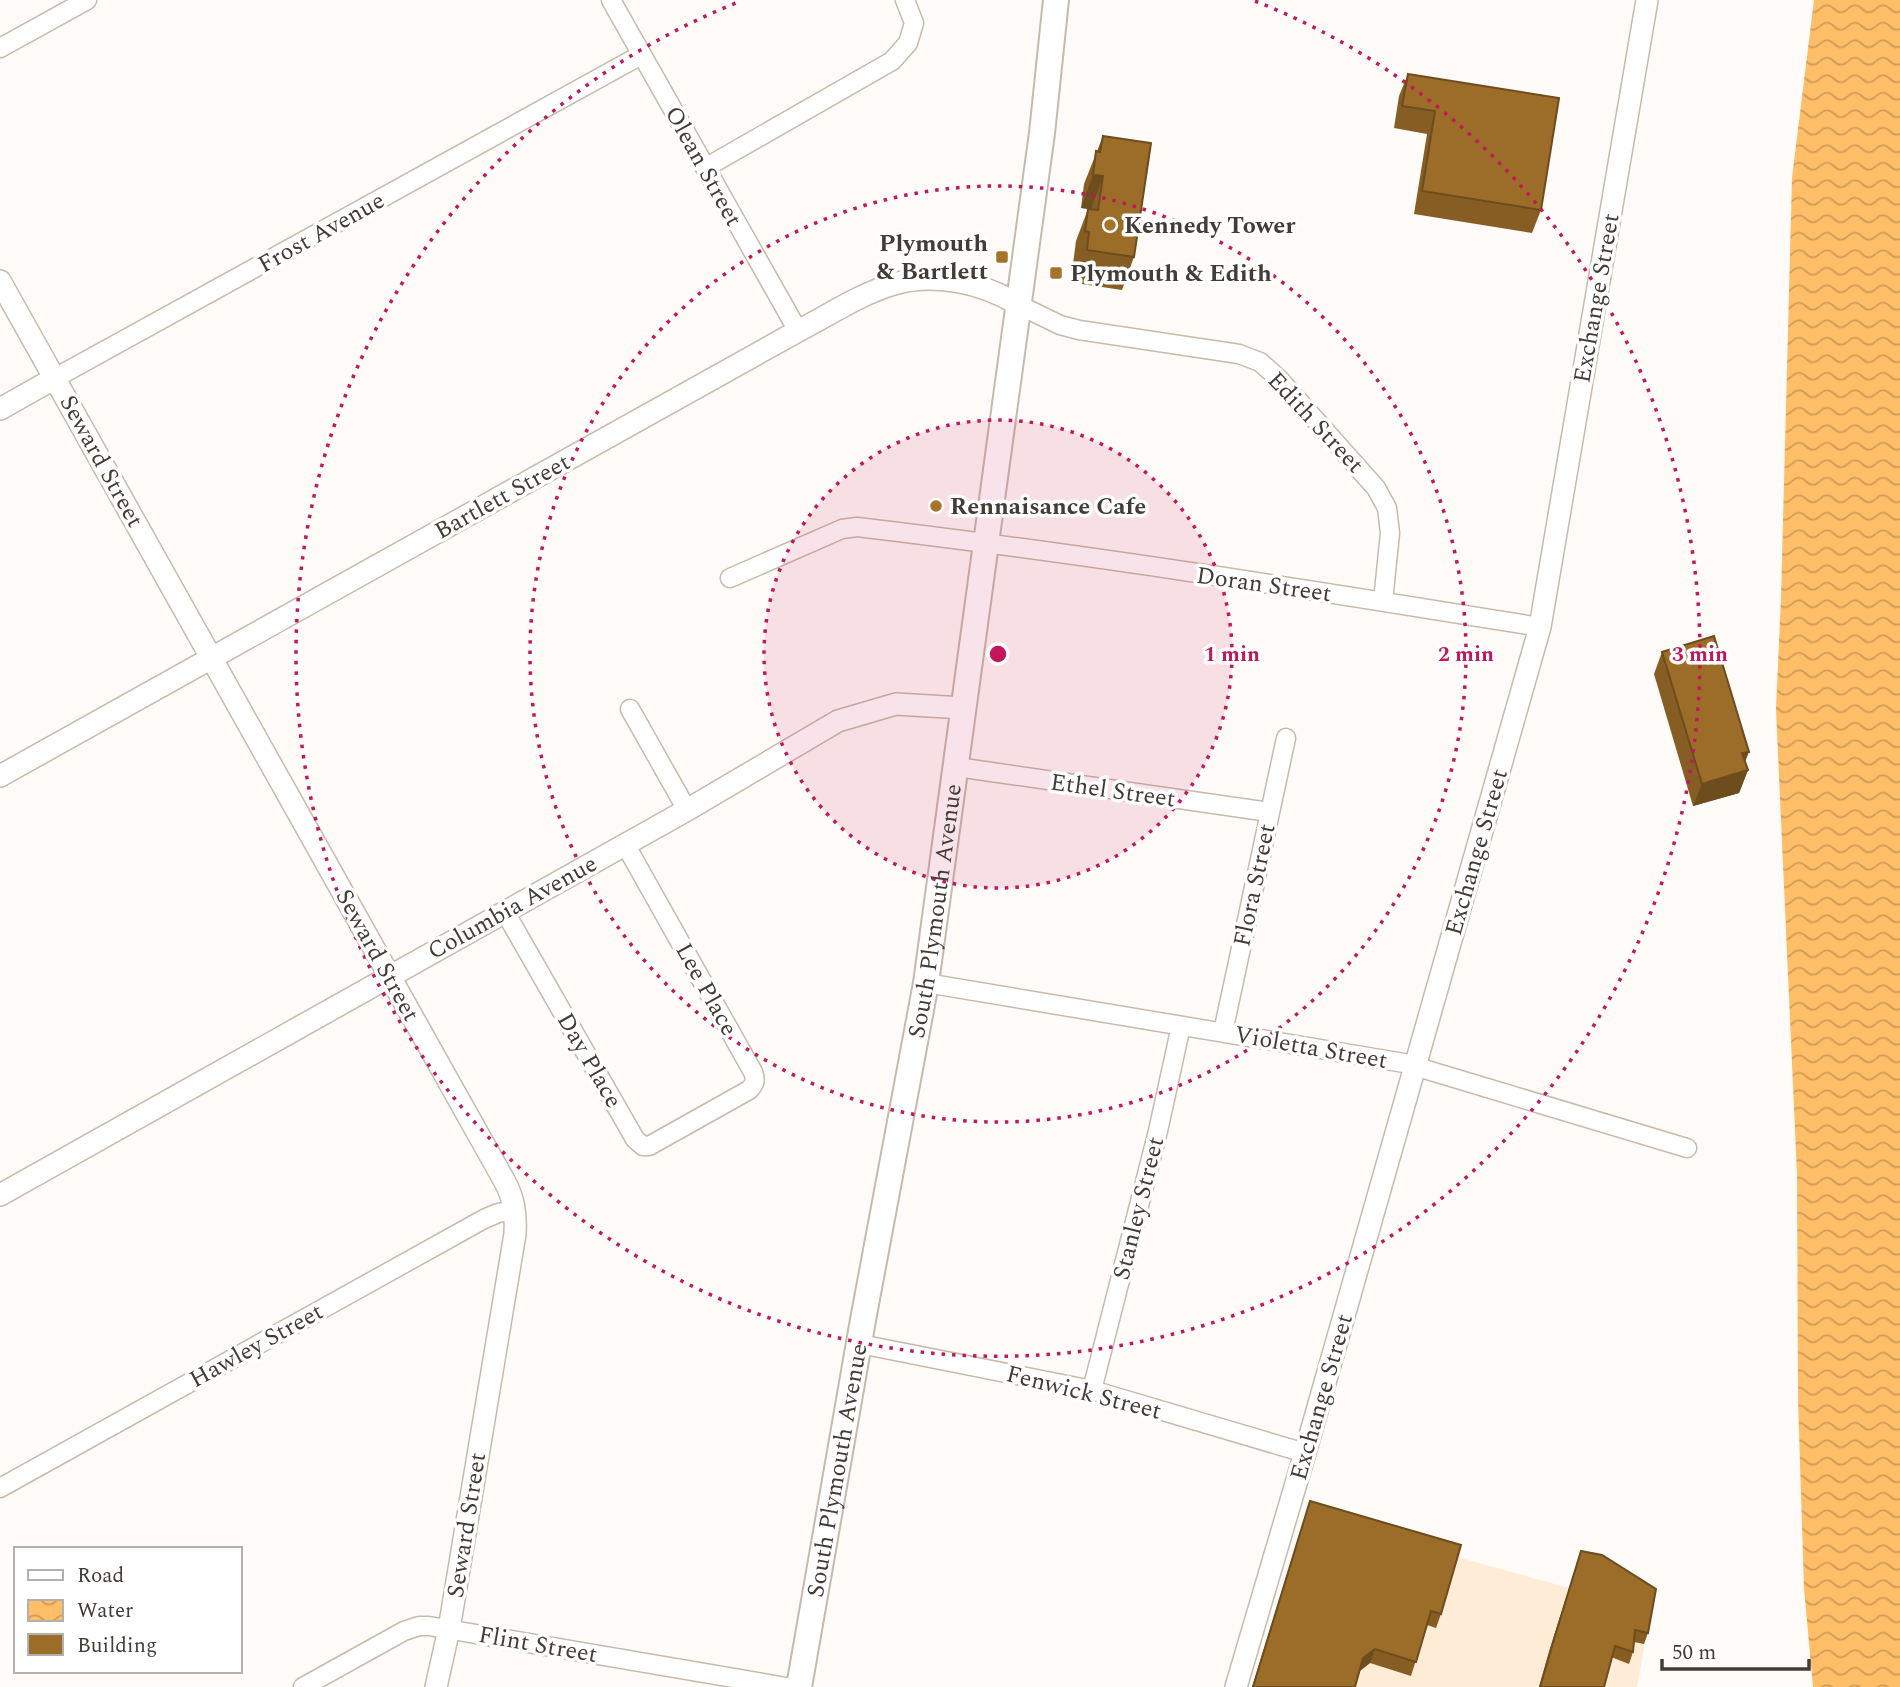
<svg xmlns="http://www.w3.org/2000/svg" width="1900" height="1687" font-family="Spectral,serif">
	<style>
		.built { fill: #ffecd6 }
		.water { fill: url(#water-waves) }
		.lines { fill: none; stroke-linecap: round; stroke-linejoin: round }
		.minor-casing { stroke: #c7baaa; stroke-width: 21 }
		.tertiary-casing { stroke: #c7baaa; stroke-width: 24 }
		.secondary-casing { stroke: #c7baaa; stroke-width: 28 }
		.minor { stroke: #fff; stroke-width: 18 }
		.tertiary { stroke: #fff; stroke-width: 21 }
		.secondary { stroke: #fff; stroke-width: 24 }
		.wall { fill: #865d23 }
		.shaded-wall { fill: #6d4c1d }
		.building { fill: #9c6c29; stroke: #6d4c1d; stroke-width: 2 }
		.ring { fill: none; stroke: #c2185b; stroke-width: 3.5; stroke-dasharray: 3.5 7 }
		.poi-dot { fill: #a6732b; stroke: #fff; stroke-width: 2.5 }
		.labels { text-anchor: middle; stroke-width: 7; stroke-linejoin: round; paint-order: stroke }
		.street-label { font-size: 24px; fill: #413c36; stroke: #fff }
		.poi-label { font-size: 24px; font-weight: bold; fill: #413c36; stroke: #fff; text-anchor: start }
		.centre { fill: #c2185b; stroke: #fff; stroke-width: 3.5 }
		.ring-label { font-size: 21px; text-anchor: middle; font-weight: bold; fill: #c2185b; stroke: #fff; stroke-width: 7; stroke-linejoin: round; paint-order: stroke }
	</style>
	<defs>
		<pattern id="water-waves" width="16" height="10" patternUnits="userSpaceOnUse" patternTransform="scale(1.75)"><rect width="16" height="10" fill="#ffbe67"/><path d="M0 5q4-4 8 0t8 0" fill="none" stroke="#d09c56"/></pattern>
	</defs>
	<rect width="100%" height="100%" fill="#fefbf8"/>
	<path class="built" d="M1305,1515L1569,1588L1577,1562L1655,1588L1637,1687H1252Z"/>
	<path class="water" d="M1814,0H1900V1687H1813L1804,1588L1798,1400L1797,1174L1776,709L1781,598L1792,178Z"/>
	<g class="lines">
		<defs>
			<g id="minor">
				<path d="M611,0L798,331"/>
				<path d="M0,48L87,0"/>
				<path d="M705,168L892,61L908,43L914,23L905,0"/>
				<path d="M1019,305L1060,325L1079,330L1239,354L1260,362L1279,379L1376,488L1387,508L1390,533L1383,601"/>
				<path d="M55,378L641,55"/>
				<path d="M730,578L842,529L857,527C1085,554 1313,590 1540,627"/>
				<path d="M630,709L687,810"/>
				<path d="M957,767L1269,812"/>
				<path d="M505,912L635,1139L643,1146H649L749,1090C755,1084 756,1080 753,1072L625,844"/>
				<path d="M926,983L1404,1063L1687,1148"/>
				<path d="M1223,1032L1286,738"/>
				<path d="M860,1344L1092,1390L1305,1453"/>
				<path d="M1092,1390L1158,1131L1181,1026"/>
				<path d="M0,1488L484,1219L498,1213L515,1210"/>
				<path d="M303,1687L404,1631L419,1626H429L786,1687"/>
			</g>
			<g id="tertiary">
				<path d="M0,281L505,1182C514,1199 516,1214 515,1234L449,1629L436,1687"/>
				<path d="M0,409L55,378"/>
				<path d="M0,776L798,331C829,315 860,294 894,284C936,272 983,283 1019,305"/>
				<path d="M0,1195L687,810L838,721L896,704L963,708"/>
				<path d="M1236,1687L1305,1453L1540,627L1647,0"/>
			</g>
			<g id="secondary">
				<path id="s1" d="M799,1687L863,1320L926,983L1042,133L1056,0"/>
			</g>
		</defs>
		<use href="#minor" class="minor-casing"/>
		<use href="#tertiary" class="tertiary-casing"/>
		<use href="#secondary" class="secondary-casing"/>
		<use href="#minor" class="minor"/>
		<use href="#tertiary" class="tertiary"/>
		<use href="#secondary" class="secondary"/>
	</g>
	<g class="wall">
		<path d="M1408,74L1541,210L1532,233L1414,214L1427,134L1394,128L1399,96Z"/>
		<path d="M1103,136L1134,257L1122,290L1075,283L1077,264H1073L1076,241L1088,209L1081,208L1084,184Z"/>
		<path d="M1662,652L1745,762L1748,770L1739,793L1693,806L1654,674Z"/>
		<path d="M1310,1501L1441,1614L1436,1628L1427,1625L1411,1676L1370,1663L1360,1671L1355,1687H1252Z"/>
		<path d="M1581,1551L1648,1633L1644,1644L1634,1642L1633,1652L1629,1664L1611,1657L1604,1687H1539L1550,1648Z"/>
	</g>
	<g class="shaded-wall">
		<path d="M1093,175L1103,176L1091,209L1081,208Z"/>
		<path d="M1749,752L1741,772L1748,770L1739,793L1693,806L1702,784L1742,753Z"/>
		<path d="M1375,1649L1370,1663L1358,1672L1363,1658Z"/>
	</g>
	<g class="building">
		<path d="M1408,74L1559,98L1541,210L1422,191L1435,111L1402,106Z"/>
		<path d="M1103,136L1151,143L1134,257L1087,250L1089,232L1085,231L1088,209L1098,210L1103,176L1093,175L1096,151L1100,152Z"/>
		<path d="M1714,636L1749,752L1742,753L1748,770L1702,784L1662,652Z"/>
		<path d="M1310,1501L1461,1545L1441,1614L1431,1611L1416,1662L1375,1649L1363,1658L1355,1687H1253Z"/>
		<path d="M1581,1551L1602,1555L1656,1589L1648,1633L1635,1630L1633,1652L1615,1646L1604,1687H1540L1555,1636Z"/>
	</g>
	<circle cx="998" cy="654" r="234" fill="#c2185b" fill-opacity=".12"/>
	<g class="ring">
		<circle cx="998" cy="654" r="234"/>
		<circle cx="998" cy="654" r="468"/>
		<path d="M1255 1A702 702 0 1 1 741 1"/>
	</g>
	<g class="poi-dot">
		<circle cx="1110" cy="225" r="7"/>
		<rect x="995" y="250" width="14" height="14" rx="3.5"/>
		<rect x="1049" y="266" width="14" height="14" rx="3.5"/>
		<circle cx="936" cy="506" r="7"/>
	</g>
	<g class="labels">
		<g class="street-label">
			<text transform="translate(704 166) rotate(61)" y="8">Olean Street</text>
			<text transform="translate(321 232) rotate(-29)" y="8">Frost Avenue</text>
			<text transform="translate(1596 298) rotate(-80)" y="8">Exchange Street</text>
			<text transform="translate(1316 422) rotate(47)" y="8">Edith Street</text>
			<text transform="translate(102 461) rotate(61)" y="8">Seward Street</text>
			<text transform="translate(502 496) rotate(-29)" y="8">Bartlett Street</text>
			<text transform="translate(1264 584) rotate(8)" y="8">Doran Street</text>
			<text transform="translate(1113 790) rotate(8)" y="8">Ethel Street</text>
			<text transform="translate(1476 852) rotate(-74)" y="8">Exchange Street</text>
			<text transform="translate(1254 885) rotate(-78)" y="8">Flora Street</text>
			<text transform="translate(512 907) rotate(-29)" y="8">Columbia Avenue</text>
			<text dy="8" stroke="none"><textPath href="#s1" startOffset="788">South Plymouth Avenue</textPath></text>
			<text transform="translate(378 955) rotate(61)" y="8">Seward Street</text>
			<text transform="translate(707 989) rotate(61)" y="8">Lee Place</text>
			<text transform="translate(1311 1047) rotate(10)" y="8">Violetta Street</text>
			<text transform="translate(590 1060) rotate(60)" y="8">Day Place</text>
			<text transform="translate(1138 1208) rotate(-76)" y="8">Stanley Street</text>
			<text transform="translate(256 1345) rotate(-29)" y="8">Hawley Street</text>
			<text transform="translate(1084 1392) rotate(14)" y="8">Fenwick Street</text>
			<text transform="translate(1321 1397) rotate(-74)" y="8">Exchange Street</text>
			<text dy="8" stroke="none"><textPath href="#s1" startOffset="220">South Plymouth Avenue</textPath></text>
			<text transform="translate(466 1525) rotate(-81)" y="8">Seward Street</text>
			<text transform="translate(538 1644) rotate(10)" y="8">Flint Street</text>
		</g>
		<g class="poi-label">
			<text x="1124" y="233">Kennedy Tower</text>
			<text x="988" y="251" text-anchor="end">Plymouth<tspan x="988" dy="28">&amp; Bartlett</tspan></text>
			<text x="1070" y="281">Plymouth &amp; Edith</text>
			<text x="950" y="514">Rennaisance Cafe</text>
		</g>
	</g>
	<circle cx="998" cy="654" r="10" class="centre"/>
	<g class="ring-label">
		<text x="1232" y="661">1 min</text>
		<text x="1466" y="661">2 min</text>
		<text x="1700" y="661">3 min</text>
	</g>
	<rect x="14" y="1547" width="228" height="126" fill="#ffffff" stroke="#b3b1af" stroke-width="2"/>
	<rect x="28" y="1570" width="35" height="10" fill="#ffffff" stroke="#b3b1af" stroke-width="2"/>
	<text x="77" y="1582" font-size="21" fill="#413c36">Road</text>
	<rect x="28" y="1600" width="35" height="21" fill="url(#water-waves)" stroke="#b3b1af" stroke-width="2"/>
	<text x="77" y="1617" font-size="21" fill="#413c36">Water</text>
	<rect x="28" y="1634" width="35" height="21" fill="#9c6c29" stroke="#b3b1af" stroke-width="2"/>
	<text x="77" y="1652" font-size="21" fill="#413c36">Building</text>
	<path d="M1662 1659v10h147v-10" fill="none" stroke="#413c36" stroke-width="3.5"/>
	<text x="1672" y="1659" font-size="21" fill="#413c36" stroke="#ffffff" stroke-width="5" paint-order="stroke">50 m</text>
</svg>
